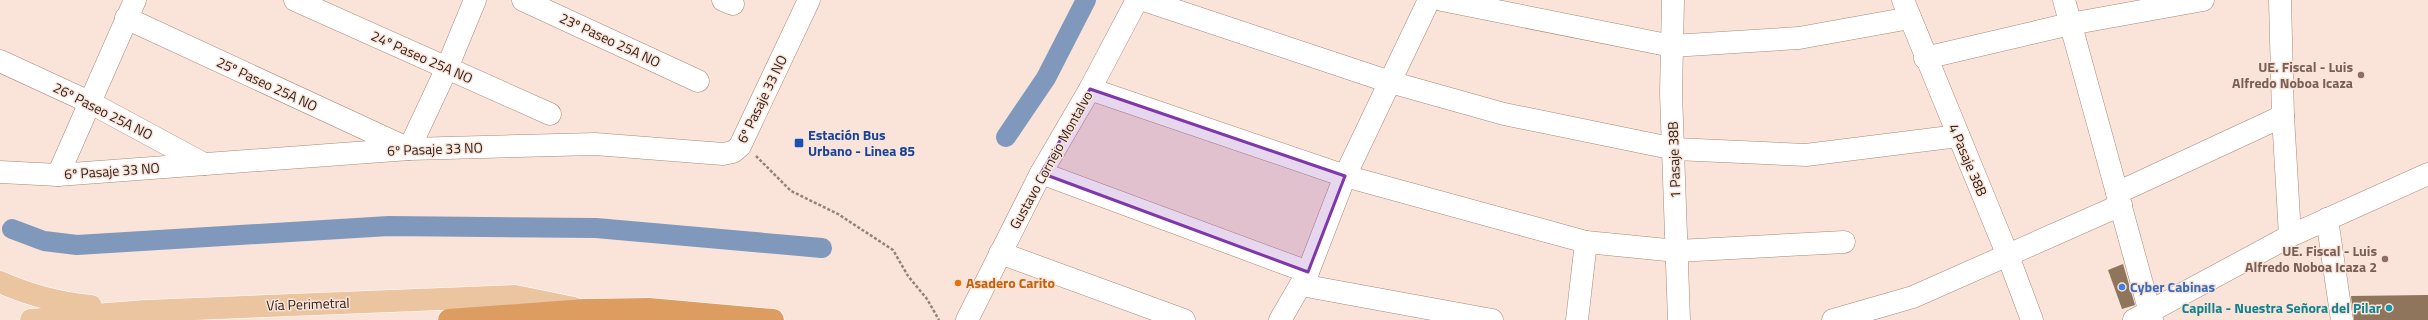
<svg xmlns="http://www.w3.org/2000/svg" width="2428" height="320" font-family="'Titillium Web',sans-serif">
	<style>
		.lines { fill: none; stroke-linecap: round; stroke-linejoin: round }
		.canal { stroke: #7f98bb; stroke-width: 20 }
		.building { fill: #8f755c }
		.minor-casing { stroke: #a98777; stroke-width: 23 }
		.major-casing { stroke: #fff; stroke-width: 23 }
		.highway-casing { stroke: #fff; stroke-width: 23 }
		.path { stroke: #938279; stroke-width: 2.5; stroke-dasharray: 3 2; stroke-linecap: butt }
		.minor { stroke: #fff; stroke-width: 22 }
		.major { stroke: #ebc4a0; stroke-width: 22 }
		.highway { stroke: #dd9d61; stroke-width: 22 }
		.marked { fill: #8037a9; fill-opacity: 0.2; stroke: #8037a9; stroke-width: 3; stroke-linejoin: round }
		.education-dot { fill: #8d6e63; stroke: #fae4d9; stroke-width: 1.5 }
		.transit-dot { fill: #1a4fb4; stroke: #fae4d9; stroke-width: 1.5 }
		.food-dot { fill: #e8710a; stroke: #fae4d9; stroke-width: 1.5 }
		.shop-dot { fill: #3f7fe0; stroke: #fae4d9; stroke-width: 1.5 }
		.culture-dot { fill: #0f9aa8; stroke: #fae4d9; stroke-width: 1.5 }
		.labels { text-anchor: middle; stroke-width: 3; stroke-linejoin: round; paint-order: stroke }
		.street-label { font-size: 14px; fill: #31241d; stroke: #fae4d9 }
		.education-label { font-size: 14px; font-weight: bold; fill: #785e54; stroke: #fae4d9; text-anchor: end }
		.transit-label { font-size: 14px; font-weight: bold; fill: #164399; stroke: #fae4d9; text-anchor: start }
		.food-label { font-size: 14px; font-weight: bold; fill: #c56008; stroke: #fae4d9; text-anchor: start }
		.shop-label { font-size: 14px; font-weight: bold; fill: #366cbe; stroke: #fae4d9; text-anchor: start }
		.culture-label { font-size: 14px; font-weight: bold; fill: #0d838f; stroke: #fae4d9; text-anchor: end }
	</style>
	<rect width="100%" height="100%" fill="#fae4d9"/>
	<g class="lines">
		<g class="canal">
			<path d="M1006,137L1046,78L1086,0"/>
			<path d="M12,229L44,241L77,245L389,226L596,228L822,248"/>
		</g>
	</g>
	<g class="building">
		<path d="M2123,264L2135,305L2122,309L2108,270Z"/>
		<path d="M2428,295V320H2354L2351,296Z"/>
	</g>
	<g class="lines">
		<defs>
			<g id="minor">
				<path d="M295,0L550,114"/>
				<path d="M523,0L698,81"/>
				<path d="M723,0L733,4"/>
				<path d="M1144,0L1390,82L1504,114L1675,149L1806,155L1958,136"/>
				<path d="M1442,0L1672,46L1799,38L1910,18"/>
				<path d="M1673,0L1671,93L1679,320"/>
				<path d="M1903,0L2008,256L2032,320"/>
				<path d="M2064,0L2152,320"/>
				<path d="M2280,0L2283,116L2290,236"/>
				<path d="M126,18L409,149L447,68L475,0"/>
				<path d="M1925,58L2070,24L2203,0"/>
				<path d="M0,61L89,102L204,164"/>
				<path d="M1090,89L1345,176L1586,242L1677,251L1844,242"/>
				<path d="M0,172L58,175L409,149L595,144L723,154L733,152L740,146L809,0"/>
				<path d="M1041,173L1308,272"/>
				<path d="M58,175L135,0"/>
				<path d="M2117,193L2283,116"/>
				<path d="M2327,219L2342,320"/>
				<path d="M1000,253L1184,320"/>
				<path d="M1301,285L1492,320"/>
				<path d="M967,320L1041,173L1090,89L1137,0"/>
				<path d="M1280,320L1308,272L1345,176L1429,0"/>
				<path d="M1577,320L1586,242"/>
				<path d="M1833,320L1913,297L2121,205"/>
				<path d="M2134,320L2290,236L2428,174"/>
			</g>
			<g id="major">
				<path d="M0,282C29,295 59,303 91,306"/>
				<path d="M31,320L146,311L515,296L574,308"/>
			</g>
			<path id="highway" d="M449,320L585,310L649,309L773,320"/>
		</defs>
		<use href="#minor" class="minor-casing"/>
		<use href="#major" class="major-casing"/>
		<use href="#highway" class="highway-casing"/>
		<path class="path" d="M756,156L791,191L838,214L893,250L908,276L927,299L939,320"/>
		<use href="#minor" class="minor"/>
		<use href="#major" class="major"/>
		<use href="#highway" class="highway"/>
	</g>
	<path class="marked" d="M1090,89L1345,176L1308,272L1041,173Z"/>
	<g class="education-dot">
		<circle cx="2361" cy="75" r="4"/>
		<circle cx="2385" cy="259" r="4"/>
	</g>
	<rect class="transit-dot" x="794" y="138" width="10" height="10" rx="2"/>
	<circle class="food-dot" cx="958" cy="283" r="4"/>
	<circle class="shop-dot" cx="2122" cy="287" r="4"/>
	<circle class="culture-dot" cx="2389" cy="308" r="4"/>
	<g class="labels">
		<g class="street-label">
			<text transform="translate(610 40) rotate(25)" y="5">23º Paseo 25A NO</text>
			<text transform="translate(422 57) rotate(24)" y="5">24º Paseo 25A NO</text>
			<text transform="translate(267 84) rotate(25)" y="5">25º Paseo 25A NO</text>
			<text transform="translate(762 99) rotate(-64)" y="5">6º Pasaje 33 NO</text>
			<text transform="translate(103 111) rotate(27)" y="5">26º Paseo 25A NO</text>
			<text transform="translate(435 149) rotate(-2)" y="5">6º Pasaje 33 NO</text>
			<text transform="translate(1051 160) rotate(-61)" y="5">Gustavo Cornejo Montalvo</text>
			<text transform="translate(1674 160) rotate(-92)" y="5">1 Pasaje 38B</text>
			<text transform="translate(1968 160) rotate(67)" y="5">4 Pasaje 38B</text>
			<text transform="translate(112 171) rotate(-4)" y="5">6º Pasaje 33 NO</text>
			<text transform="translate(308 304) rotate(-2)" y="5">Vía Perimetral</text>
		</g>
		<g class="education-label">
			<text x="2353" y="72">UE. Fiscal - Luis<tspan x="2353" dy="16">Alfredo Noboa Icaza</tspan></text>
			<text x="2377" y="256">UE. Fiscal - Luis<tspan x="2377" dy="16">Alfredo Noboa Icaza 2</tspan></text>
		</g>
		<g class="transit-label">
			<text x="808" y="140">Estación Bus<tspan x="808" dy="16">Urbano - Linea 85</tspan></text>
		</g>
		<g class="food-label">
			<text x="966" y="288">Asadero Carito</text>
		</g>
		<g class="shop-label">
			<text x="2130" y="292">Cyber Cabinas</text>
		</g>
		<g class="culture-label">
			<text x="2381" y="313">Capilla - Nuestra Señora del Pilar</text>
		</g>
	</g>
</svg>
